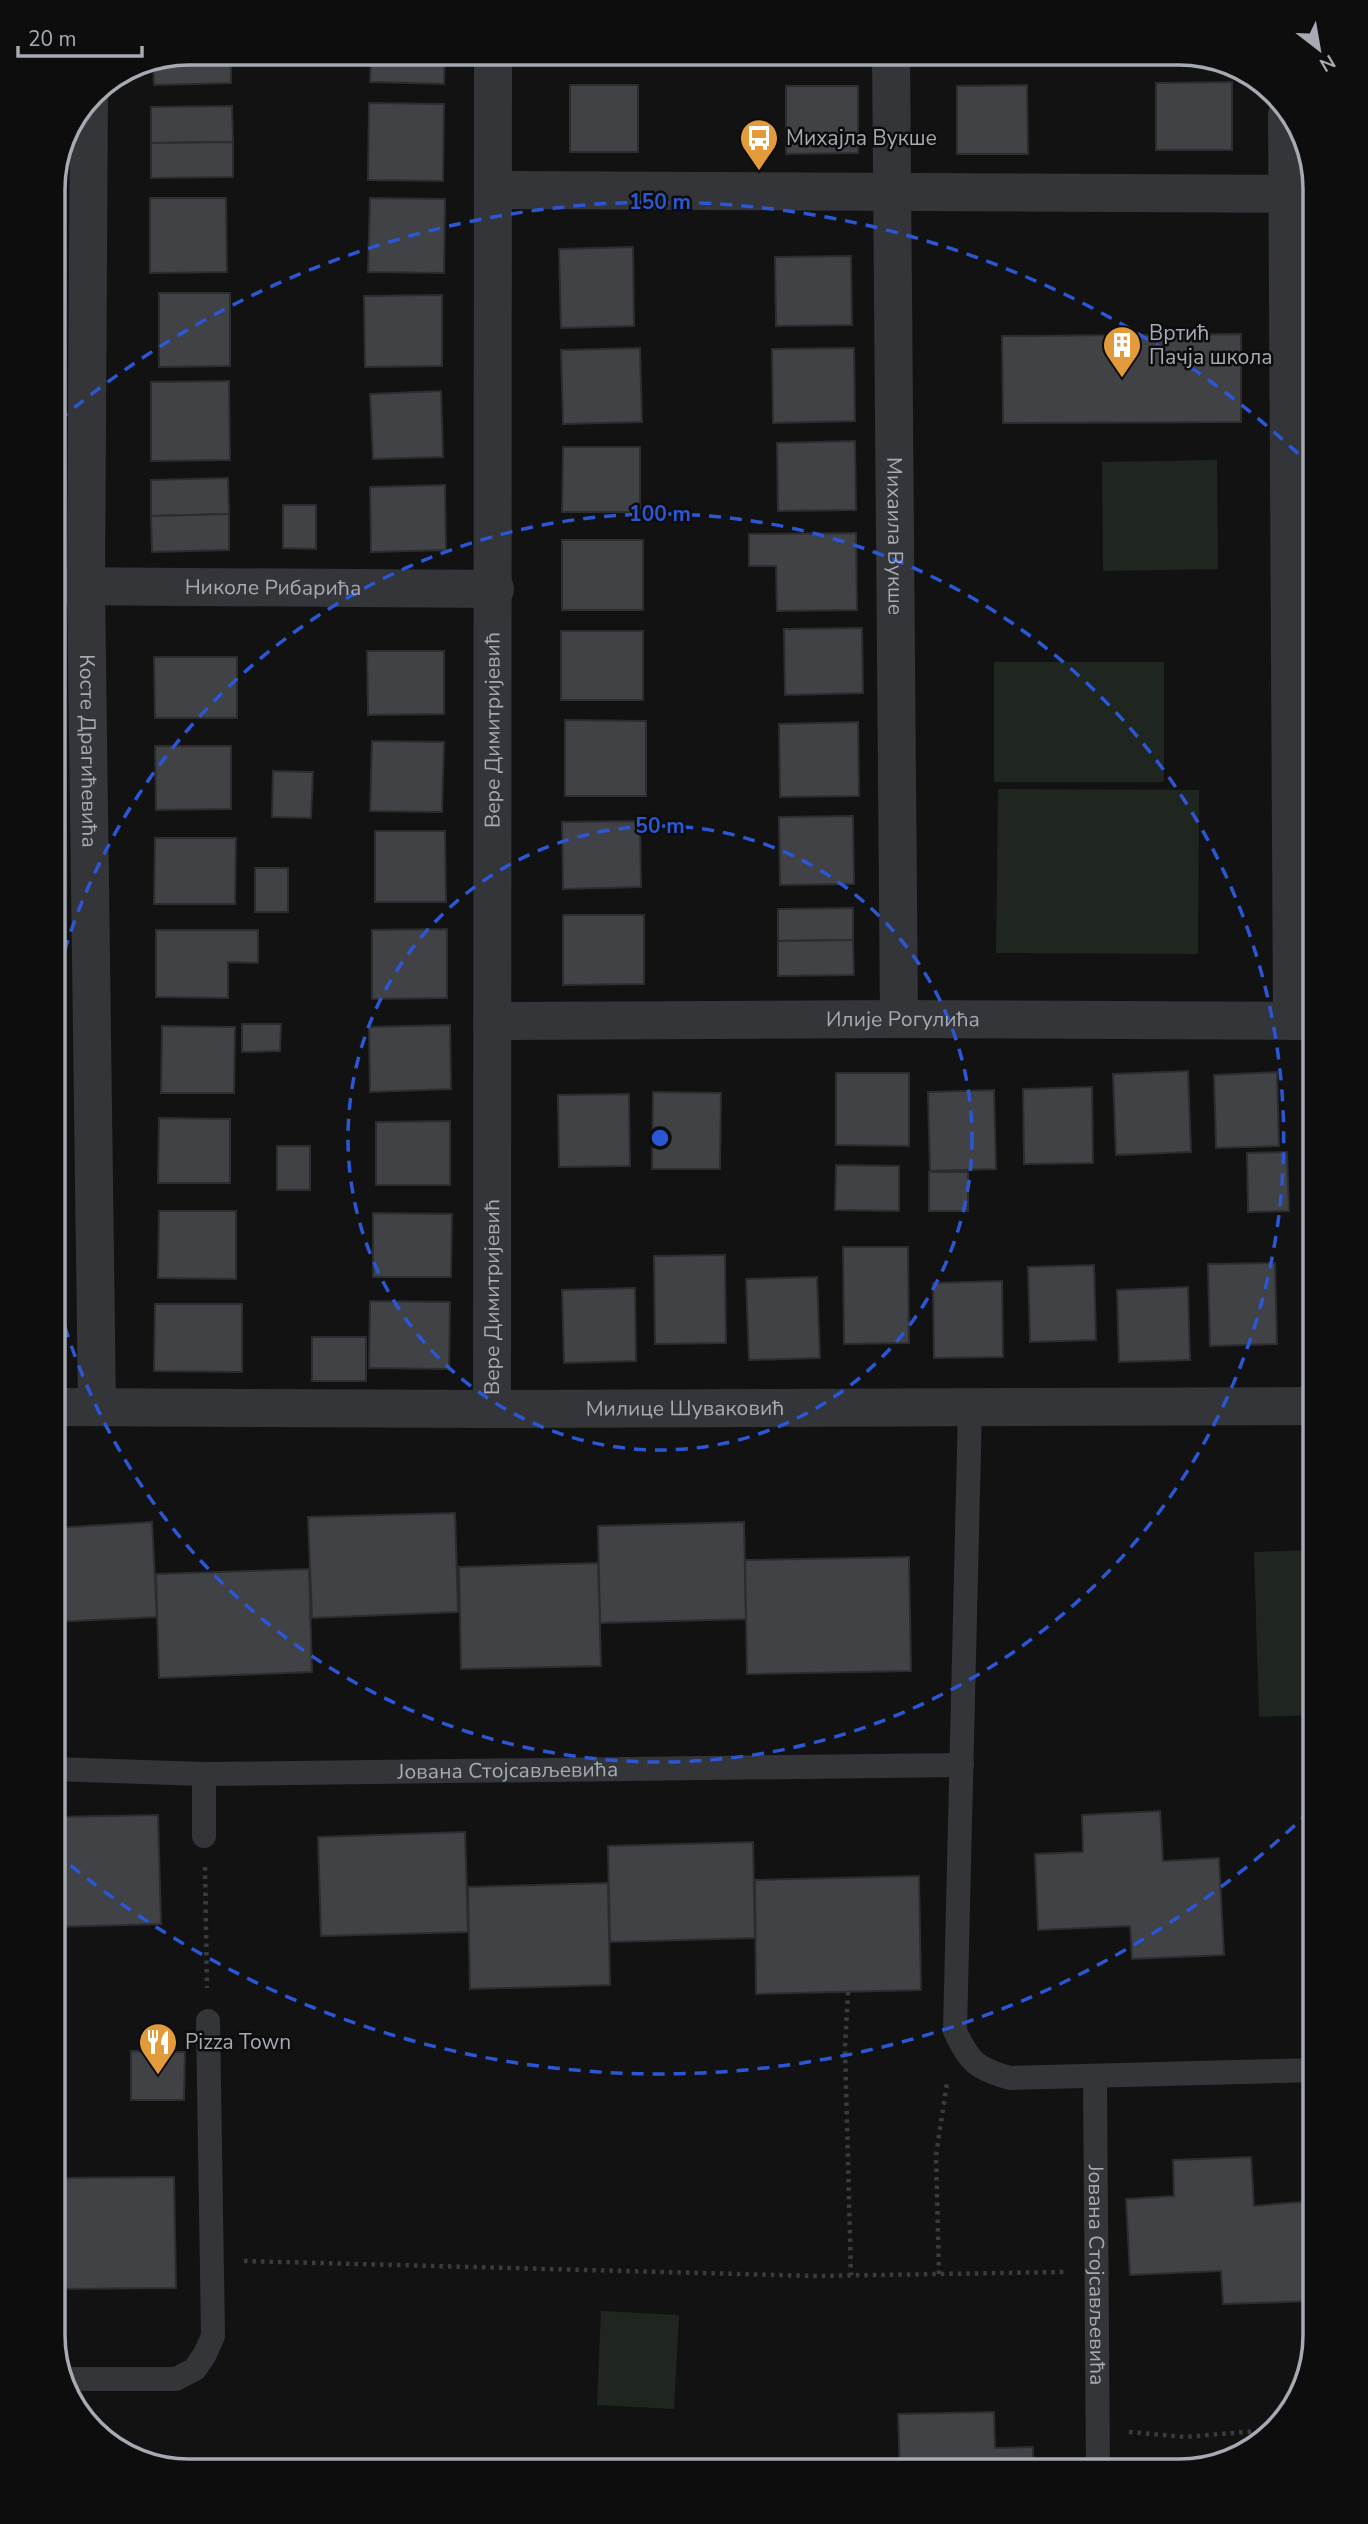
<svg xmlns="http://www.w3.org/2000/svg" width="1368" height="2524" font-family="'Nunito Sans',sans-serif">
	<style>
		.green { fill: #1f261f }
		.building { fill: #414246; stroke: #2c2d2f; stroke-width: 2 }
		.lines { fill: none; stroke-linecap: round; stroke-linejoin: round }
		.path { stroke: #393c3f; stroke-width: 4.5; stroke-dasharray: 3.5 5; stroke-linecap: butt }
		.service { stroke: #333538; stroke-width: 24 }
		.minor { stroke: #333538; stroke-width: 38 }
		.tertiary { stroke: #333538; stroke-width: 38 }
		.ring { fill: none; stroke: #2b57d4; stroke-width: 3.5; stroke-dasharray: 12 9 }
		.labels { text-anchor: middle; stroke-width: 5; stroke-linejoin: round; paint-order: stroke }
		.poi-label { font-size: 21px; fill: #a5aab3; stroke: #0d0d0e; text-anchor: start }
		.street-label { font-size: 21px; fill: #a5aab3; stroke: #0d0d0e }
		.rim { fill: none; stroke: #a5aab3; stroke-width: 3.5 }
		.centre { fill: #2b57d4; stroke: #0d0d0e; stroke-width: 3.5 }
		.ring-label { font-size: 21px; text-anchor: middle; font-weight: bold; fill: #2b57d4; stroke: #0d0d0e; stroke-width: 5; stroke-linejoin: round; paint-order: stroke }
	</style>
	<rect width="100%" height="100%" fill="#121213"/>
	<g class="green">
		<path d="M1217,460L1218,569L1103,571L1102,462Z"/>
		<rect x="994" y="662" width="170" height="120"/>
		<path d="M998,789L1199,790L1198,954L996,953Z"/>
		<path d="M1315,1550V1715L1259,1717L1254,1552Z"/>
		<path d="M601,2311L679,2315L674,2409L597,2405Z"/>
	</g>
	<g class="building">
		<path d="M189,52L231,53V83L154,85L153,59Z"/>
		<path d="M371,53H445L444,84L370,82Z"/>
		<rect x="570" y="53" width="68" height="12"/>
		<path d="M781,53H853V62L781,64Z"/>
		<path d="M950,53H1036V60L950,62Z"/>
		<path d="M1154,53H1189L1212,61L1154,62Z"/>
		<path d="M1232,82V150H1156V83Z"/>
		<rect x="570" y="85" width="68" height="67"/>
		<path d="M1027,85L1028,154H957V86Z"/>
		<path d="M786,86H858V153L786,154Z"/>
		<path d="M369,103L444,104L443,181L368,180Z"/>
		<path d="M232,106L233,142L151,143V107Z"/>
		<path d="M233,142V177L151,178V143Z"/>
		<path d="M150,198H226L227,272L150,273Z"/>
		<path d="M370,198L445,199L444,273L368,272Z"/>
		<path d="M633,247L634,326L561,328L559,249Z"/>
		<path d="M851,256L852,325L776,326L775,257Z"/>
		<path d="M159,293H230V366L159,367Z"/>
		<path d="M442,295V366L365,367L364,296Z"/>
		<path d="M1241,334V422L1003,423L1002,336Z"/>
		<path d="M640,348L642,422L563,424L561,350Z"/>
		<path d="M854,348L855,421L773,423L772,349Z"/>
		<path d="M229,381L230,460L151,461V382Z"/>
		<path d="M441,391L443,457L373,459L370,394Z"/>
		<path d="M855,441L856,510L778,511L777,443Z"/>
		<path d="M563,447H640V512H562Z"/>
		<path d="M228,478L229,514L151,516V480Z"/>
		<path d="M445,485L446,550L371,552L370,487Z"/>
		<path d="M283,505H316V549L283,548Z"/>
		<path d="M229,514V550L152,552L151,516Z"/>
		<path d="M856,533L857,610L777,611L776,566H749V534Z"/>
		<rect x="562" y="540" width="81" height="70"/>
		<path d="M862,628L863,693L785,695L784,629Z"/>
		<rect x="561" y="631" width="82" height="69"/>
		<path d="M367,651H444V714L368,715Z"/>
		<path d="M154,657H237V718H155Z"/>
		<path d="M565,720L646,721V796H565Z"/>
		<path d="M858,722L859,796L780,797L779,724Z"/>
		<path d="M372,741L444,742L442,812L370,811Z"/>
		<path d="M155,746H231V809L156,810Z"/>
		<path d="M273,771L313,772L311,818L272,817Z"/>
		<path d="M853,816L854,884L780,885L779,817Z"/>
		<path d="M640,821L641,887L563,889L562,822Z"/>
		<path d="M375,831H445L446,902H375Z"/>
		<path d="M155,838H236L235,904H154Z"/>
		<rect x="255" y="868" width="33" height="44"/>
		<path d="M853,908V940L778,941V909Z"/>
		<path d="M563,915H644V984L563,985Z"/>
		<path d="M447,929V998L372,999V930Z"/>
		<path d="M156,930H258V963L228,962V998L156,997Z"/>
		<path d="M853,940L854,975L778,976V941Z"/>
		<path d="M242,1024H281L280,1051L242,1052Z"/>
		<path d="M450,1025L451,1089L370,1092L369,1027Z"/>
		<path d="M162,1026L235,1027L234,1093H161Z"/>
		<path d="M1188,1071L1191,1152L1116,1155L1113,1074Z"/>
		<path d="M1277,1072L1279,1146L1216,1148L1214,1075Z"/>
		<path d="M836,1073H909V1146L836,1145Z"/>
		<path d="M1092,1087L1093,1163L1024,1164L1023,1089Z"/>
		<path d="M994,1090L996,1169L930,1171L928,1092Z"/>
		<path d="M1303,1090H1315V1171H1304Z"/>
		<path d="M653,1092L721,1093L720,1169H652Z"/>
		<path d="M629,1094L630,1166L559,1167L558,1095Z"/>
		<path d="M159,1118L230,1119V1183H158Z"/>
		<path d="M450,1121V1185H376V1122Z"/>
		<rect x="277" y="1146" width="33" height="44"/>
		<path d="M1287,1152L1289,1211L1248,1212L1247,1153Z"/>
		<path d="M836,1165L899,1166V1211L835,1210Z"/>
		<rect x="929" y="1172" width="39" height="39"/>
		<rect x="53" y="1209" width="4" height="71"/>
		<path d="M159,1211H236V1279L158,1278Z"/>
		<path d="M373,1213L452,1214L451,1277H373Z"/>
		<path d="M843,1247H908L909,1343L844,1344Z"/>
		<path d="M725,1255L726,1343L655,1344L654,1256Z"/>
		<path d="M1275,1263L1277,1344L1210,1346L1208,1264Z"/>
		<path d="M1094,1265L1096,1340L1030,1342L1028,1267Z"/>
		<path d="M817,1277L820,1358L749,1360L746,1279Z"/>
		<path d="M1306,1277H1315V1363H1307Z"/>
		<path d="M1002,1281L1003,1357L934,1358L933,1283Z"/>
		<path d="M1188,1287L1190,1360L1119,1362L1117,1290Z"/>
		<path d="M635,1288L636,1361L564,1363L562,1290Z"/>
		<path d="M370,1301L450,1302L449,1369L369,1368Z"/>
		<path d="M53,1302H58L57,1370H53Z"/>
		<path d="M155,1304H242V1372L154,1371Z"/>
		<rect x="312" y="1337" width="54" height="44"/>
		<path d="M455,1513L458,1612L312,1618L308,1517Z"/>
		<path d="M152,1522L157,1617L53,1622V1528Z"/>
		<path d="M744,1522L746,1619L600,1623L598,1526Z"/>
		<path d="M909,1557L911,1671L747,1674L745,1560Z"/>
		<path d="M598,1563L601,1666L461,1669L459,1567Z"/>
		<path d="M309,1569L312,1672L159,1678L156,1574Z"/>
		<path d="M1160,1811L1163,1861L1219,1858L1224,1955L1132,1959L1130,1926L1038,1930L1035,1854L1083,1852L1082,1815Z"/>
		<path d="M158,1815L161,1924L53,1927V1817Z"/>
		<path d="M465,1832L468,1932L321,1936L318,1837Z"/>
		<path d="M753,1842L755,1938L610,1942L608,1846Z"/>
		<path d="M919,1876L921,1990L756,1994L755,1880Z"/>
		<path d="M608,1883L610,1985L470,1989L468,1887Z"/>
		<path d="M131,2051L185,2052L184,2100H131Z"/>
		<path d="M1251,2157L1254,2206L1312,2201L1315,2301L1223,2304L1221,2271L1130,2275L1126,2199L1174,2196L1173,2160Z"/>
		<path d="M174,2177L176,2288L53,2289V2178Z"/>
		<path d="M994,2412L995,2448L1033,2447V2471H900L898,2414Z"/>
	</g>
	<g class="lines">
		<g class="path">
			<path d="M205,1867L207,1988"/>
			<path d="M848,1992L845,2047L851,2275"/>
			<path d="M244,2261L815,2276L1064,2272"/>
			<path d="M939,2274L936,2155L947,2083"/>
			<path d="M1129,2432L1185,2437L1269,2430"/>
		</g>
		<g class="service">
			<path d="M970,1408L955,2031C969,2062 977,2069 1010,2078L1315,2070"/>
			<path id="s1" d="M53,1769L204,1774L962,1765"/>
			<path d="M204,1774V1836"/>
			<path id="s2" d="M1095,2077L1098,2471"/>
			<path d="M61,2379H176L195,2369L205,2354L213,2336L208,2021"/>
		</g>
		<g class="minor">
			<path id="s3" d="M891,53L899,1019"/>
			<path id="s4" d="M89,97L86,586L97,1406"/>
			<path d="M1287,115L1292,1021"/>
			<path d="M494,190L1315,194"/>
			<path id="s5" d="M53,586L495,589"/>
			<path id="s6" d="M492,1021L899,1019L1315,1021"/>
			<path id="s7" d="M492,1409L493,53"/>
		</g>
		<path class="tertiary" id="s8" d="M53,1407L492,1409L1315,1406"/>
	</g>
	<g class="ring">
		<circle cx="660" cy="1138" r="312"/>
		<path d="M53 992A624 624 0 1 1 53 1284"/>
		<path d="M1310 1811A936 936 0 0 1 58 1855M58 421A936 936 0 0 1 1310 465"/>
	</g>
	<defs>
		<symbol id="bus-pin" viewBox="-11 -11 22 30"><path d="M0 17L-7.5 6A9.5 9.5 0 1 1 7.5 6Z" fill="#e39a3a" stroke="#0d0d0e"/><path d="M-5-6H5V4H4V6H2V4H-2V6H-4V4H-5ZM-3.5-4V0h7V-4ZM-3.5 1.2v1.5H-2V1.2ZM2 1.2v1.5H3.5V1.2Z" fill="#fff"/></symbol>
		<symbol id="building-pin" viewBox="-11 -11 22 30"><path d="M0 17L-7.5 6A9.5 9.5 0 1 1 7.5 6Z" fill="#e39a3a" stroke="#0d0d0e"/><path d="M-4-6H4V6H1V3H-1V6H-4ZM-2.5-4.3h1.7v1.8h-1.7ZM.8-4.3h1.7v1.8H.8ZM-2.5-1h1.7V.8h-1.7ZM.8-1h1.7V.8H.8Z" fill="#fff"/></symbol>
		<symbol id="restaurant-pin" viewBox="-11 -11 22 30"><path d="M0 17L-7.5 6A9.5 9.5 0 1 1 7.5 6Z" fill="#e39a3a" stroke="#0d0d0e"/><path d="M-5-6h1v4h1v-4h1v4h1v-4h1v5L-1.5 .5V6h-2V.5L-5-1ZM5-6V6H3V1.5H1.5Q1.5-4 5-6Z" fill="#fff"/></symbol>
	</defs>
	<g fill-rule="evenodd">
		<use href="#bus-pin" x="737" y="116" width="44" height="60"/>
		<use href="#building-pin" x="1100" y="323" width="44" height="60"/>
		<use href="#restaurant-pin" x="136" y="2020" width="44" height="60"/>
	</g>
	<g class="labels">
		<g class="poi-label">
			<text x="786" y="145">Михајла Вукше</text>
			<text x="1149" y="340">Вртић<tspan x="1149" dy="24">Пачја школа</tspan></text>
			<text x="185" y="2049">Pizza Town</text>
		</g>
		<g class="street-label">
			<text dy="7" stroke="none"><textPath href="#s3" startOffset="483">Михаила Вукше</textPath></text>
			<text dy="7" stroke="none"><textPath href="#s5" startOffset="220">Николе Рибарића</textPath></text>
			<text dy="7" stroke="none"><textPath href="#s7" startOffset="679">Вере Димитријевић</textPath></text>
			<text dy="7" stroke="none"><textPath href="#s4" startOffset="654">Косте Драгићевића</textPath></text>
			<text dy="7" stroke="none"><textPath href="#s6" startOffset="411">Илије Рогулића</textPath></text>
			<text dy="7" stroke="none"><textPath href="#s7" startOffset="112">Вере Димитријевић</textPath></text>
			<text dy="7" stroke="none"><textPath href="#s8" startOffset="632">Милице Шуваковић</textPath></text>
			<text dy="7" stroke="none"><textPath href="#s1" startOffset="455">Јована Стојсављевића</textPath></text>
			<text dy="7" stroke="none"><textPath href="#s2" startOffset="198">Јована Стојсављевића</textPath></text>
		</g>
	</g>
	<path d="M0 0H1368V2524H0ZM189 65H1179A124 124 0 0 1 1303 189V2335A124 124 0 0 1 1179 2459H189A124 124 0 0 1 65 2335V189A124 124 0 0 1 189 65Z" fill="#0d0d0e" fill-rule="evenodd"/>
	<path class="rim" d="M189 65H1179A124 124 0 0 1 1303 189V2335A124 124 0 0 1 1179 2459H189A124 124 0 0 1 65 2335V189A124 124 0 0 1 189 65Z"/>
	<circle cx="660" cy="1138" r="10" class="centre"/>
	<g class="ring-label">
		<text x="660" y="209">150 m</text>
		<text x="660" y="521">100 m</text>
		<text x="660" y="833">50 m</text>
	</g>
	<g transform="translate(1319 49) rotate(149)" stroke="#0d0d0e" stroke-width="5" paint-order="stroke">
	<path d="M0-5L12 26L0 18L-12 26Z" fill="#a5aab3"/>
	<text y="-10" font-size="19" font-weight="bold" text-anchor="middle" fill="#a5aab3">N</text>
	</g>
	<path d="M18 46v10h124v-10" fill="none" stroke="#a5aab3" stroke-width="3.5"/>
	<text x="28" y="46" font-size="21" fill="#a5aab3" stroke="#0d0d0e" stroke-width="5" paint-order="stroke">20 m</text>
</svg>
